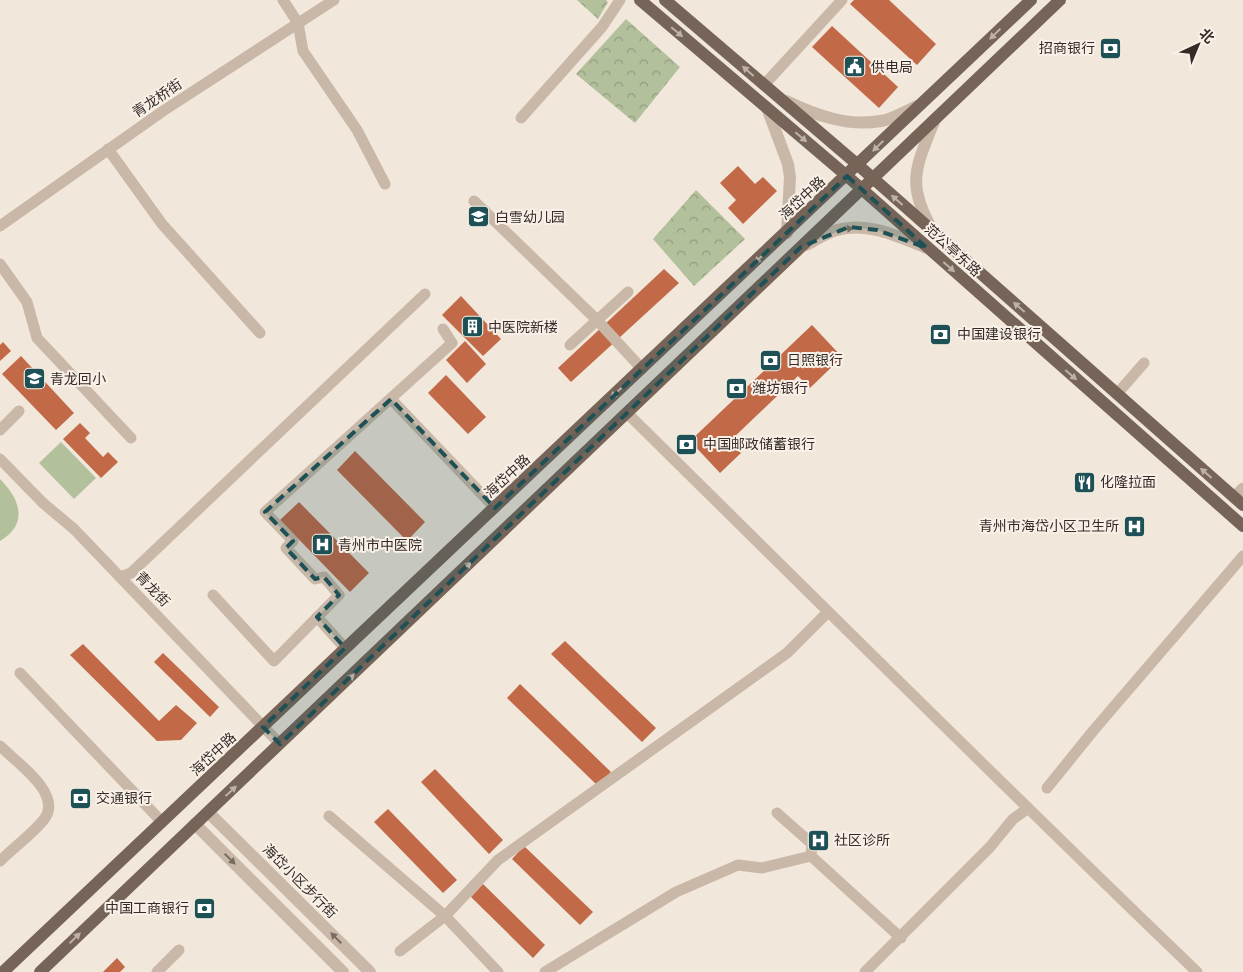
<svg xmlns="http://www.w3.org/2000/svg" width="1243" height="972" font-family="Poppins,'Noto Sans SC',sans-serif">
	<style>
		.grass { fill: #b3c09c }
		.forest { fill: url(#forest-crowns) }
		.building { fill: #c26948 }
		.lines { fill: none; stroke-linecap: round; stroke-linejoin: round }
		.minor { stroke: #c9b8a8; stroke-width: 11 }
		.tertiary { stroke: #c9b8a8; stroke-width: 12 }
		.primary { stroke: #776459; stroke-width: 12 }
		.oneway { fill: #beb2a7 }
		.oneway2 { fill: #786b62 }
		.marked { fill: #1e5156; fill-opacity: 0.2; stroke: #1e5156; stroke-width: 4; stroke-dasharray: 10 6; stroke-linejoin: round }
		.labels { text-anchor: middle; stroke-width: 4; stroke-linejoin: round; paint-order: stroke }
		.poi-label { font-size: 14px; fill: #352c28; stroke: #f9f1e7; text-anchor: start }
		.street-label { font-size: 14px; fill: #352c28; stroke: #f9f1e7 }
	</style>
	<defs>
		<pattern id="forest-crowns" width="20" height="18" patternUnits="userSpaceOnUse" patternTransform="scale(1.25)"><rect width="20" height="18" fill="#b3c09c"/><path d="M2 6a3 3 0 1 1 6 0M12 15a3 3 0 1 1 6 0" fill="none" stroke="#929c7f"/></pattern>
	</defs>
	<rect width="100%" height="100%" fill="#f1e7db"/>
	<g class="grass">
		<path d="M61,442L96,478L74,499L39,463Z"/>
		<path d="M0,479C20,499 29,524 0,541Z"/>
	</g>
	<g class="forest">
		<path d="M577,0H606L608,2L598,19Z"/>
		<path d="M626,19L680,67L635,123L576,74Z"/>
		<path d="M696,190L745,239L694,286L653,239Z"/>
	</g>
	<g class="building">
		<path d="M854,0H889L936,44L917,65L850,4Z"/>
		<path d="M832,26L898,87L879,108L812,47Z"/>
		<path d="M738,166L755,184L763,177L777,191L743,224L728,208L736,200L720,183Z"/>
		<path d="M664,269L679,283L571,382L558,368Z"/>
		<path d="M461,296L501,339L483,356L442,315Z"/>
		<path d="M812,325L842,357L810,388L798,376L730,441L741,453L720,473L690,441Z"/>
		<path d="M465,341L486,364L467,383L446,360Z"/>
		<path d="M3,342L11,351L0,361V345Z"/>
		<path d="M21,356L74,413L56,430L2,374Z"/>
		<path d="M446,375L486,417L468,434L428,393Z"/>
		<path d="M80,423L90,433L85,438L103,457L108,452L118,462L101,478L63,439Z"/>
		<path d="M355,451L425,522L407,541L337,470Z"/>
		<path d="M299,502L369,573L350,592L280,520Z"/>
		<path d="M565,641L656,728L642,742L551,654Z"/>
		<path d="M83,644L159,721L176,705L197,723L181,740L157,741L70,655Z"/>
		<path d="M163,653L219,707L210,717L154,662Z"/>
		<path d="M520,684L611,772L598,786L507,698Z"/>
		<path d="M435,769L503,840L489,854L421,782Z"/>
		<path d="M388,809L457,880L443,893L374,822Z"/>
		<path d="M524,846L593,912L580,925L512,859Z"/>
		<path d="M483,884L545,945L533,958L471,897Z"/>
		<path d="M117,958L125,967L120,972H103Z"/>
	</g>
	<g class="lines">
		<g class="minor">
			<path d="M283,0L298,23L303,51L357,130L385,184"/>
			<path d="M764,85L842,0"/>
			<path d="M521,118L602,27L620,0"/>
			<path d="M108,149L162,224L260,333"/>
			<path d="M474,201L597,320L642,369"/>
			<path d="M0,226L163,111L334,0"/>
			<path d="M0,264L27,302L37,338L131,438"/>
			<path d="M570,345L628,292"/>
			<path d="M1117,394L1144,363"/>
			<path d="M391,399L495,508"/>
			<path d="M627,413C817,600 1005,788 1197,972"/>
			<path d="M0,430L19,411"/>
			<path d="M0,459L43,503L74,529L280,744"/>
			<path d="M1234,497L1243,488"/>
			<path d="M120,577L131,573L425,294"/>
			<path d="M213,595L274,661L339,595L324,577L315,579L286,548L293,541L265,512L452,343L443,329"/>
			<path d="M317,617L345,648"/>
			<path d="M20,673L162,822"/>
			<path d="M0,746C16,762 62,793 45,818C35,832 13,848 0,861"/>
			<path d="M1047,788L1093,731L1243,556"/>
			<path d="M777,813L812,844L811,856L901,938"/>
			<path d="M329,816L445,916L498,972"/>
			<path d="M400,951L445,916L498,860L787,653L828,612"/>
			<path d="M157,972L179,950"/>
			<path d="M545,972L676,892L738,865L762,868L811,856"/>
			<path d="M865,972L990,847L1013,819L1027,809"/>
		</g>
		<g class="tertiary">
			<path d="M786,101C815,115 848,127 881,121C894,119 906,111 917,106"/>
			<path d="M767,108L788,164L790,177L787,233"/>
			<path d="M932,229C905,183 917,165 935,119"/>
			<path d="M806,245C816,240 826,233 837,230C867,221 900,237 927,248"/>
			<path d="M208,812L370,972"/>
			<path d="M195,824L343,972"/>
		</g>
		<g class="primary">
			<path d="M640,0L847,176L1243,526"/>
			<path d="M665,0L858,165L1243,505"/>
			<path d="M3,972L1031,0"/>
			<path d="M40,972L1060,0"/>
		</g>
	</g>
	<defs><path id="oneway-solid" d="M-6-.8H1V-3.2L6.5 0L1 3.2V.8H-6Z" transform="scale(1.25)"/></defs>
	<g class="oneway">
		<use href="#oneway-solid" transform="translate(677 32) rotate(40)"/>
		<use href="#oneway-solid" transform="translate(995 34) rotate(136)"/>
		<use href="#oneway-solid" transform="translate(748 71) rotate(-139)"/>
		<use href="#oneway-solid" transform="translate(801 137) rotate(40)"/>
		<use href="#oneway-solid" transform="translate(878 146) rotate(136)"/>
		<use href="#oneway-solid" transform="translate(897 200) rotate(-139)"/>
		<use href="#oneway-solid" transform="translate(760 258) rotate(137)"/>
		<use href="#oneway-solid" transform="translate(949 267) rotate(41)"/>
		<use href="#oneway-solid" transform="translate(1019 307) rotate(-139)"/>
		<use href="#oneway-solid" transform="translate(1071 375) rotate(41)"/>
		<use href="#oneway-solid" transform="translate(616 393) rotate(137)"/>
		<use href="#oneway-solid" transform="translate(1206 473) rotate(-139)"/>
		<use href="#oneway-solid" transform="translate(466 567) rotate(-44)"/>
		<use href="#oneway-solid" transform="translate(349 679) rotate(-44)"/>
		<use href="#oneway-solid" transform="translate(231 791) rotate(-43)"/>
		<use href="#oneway-solid" transform="translate(75 938) rotate(-44)"/>
	</g>
	<g class="oneway2">
		<use href="#oneway-solid" transform="translate(846 229) rotate(-6)"/>
		<use href="#oneway-solid" transform="translate(230 859) rotate(45)"/>
		<use href="#oneway-solid" transform="translate(336 938) rotate(-135)"/>
	</g>
	<path class="marked" d="M847,176L927,248L877,230L849,227L801,247L280,744L263,727L345,648L317,617L339,595L324,577L315,579L286,548L293,541L265,512L391,399L495,508Z"/>
	<defs>
		<symbol id="bank-square" viewBox="-11 -11 22 22"><rect x="-9" y="-9" width="18" height="18" rx="4" fill="#1e5156" stroke="#f9f1e7"/><path d="M-6-4H6V4H-6ZM0-2.3a2.3 2.3 0 1 0 0 4.6a2.3 2.3 0 1 0 0-4.6Z" fill="#fff"/></symbol>
		<symbol id="civic-square" viewBox="-11 -11 22 22"><rect x="-9" y="-9" width="18" height="18" rx="4" fill="#1e5156" stroke="#f9f1e7"/><path d="M-.6-6.5H3V-4.5H.6V-3L4-1V1h2V6H-6V1h2V-1L-.6-3ZM-1.2 2.5V6h2.4V2.5Z" fill="#fff"/></symbol>
		<symbol id="school-square" viewBox="-11 -11 22 22"><rect x="-9" y="-9" width="18" height="18" rx="4" fill="#1e5156" stroke="#f9f1e7"/><path d="M0-5L7-2L0 1L-7-2ZM-4 1L0 2.5L4 1V4Q0 6-4 4Z" fill="#fff"/></symbol>
		<symbol id="building-square" viewBox="-11 -11 22 22"><rect x="-9" y="-9" width="18" height="18" rx="4" fill="#1e5156" stroke="#f9f1e7"/><path d="M-4-6H4V6H1V3H-1V6H-4ZM-2.5-4.3h1.7v1.8h-1.7ZM.8-4.3h1.7v1.8H.8ZM-2.5-1h1.7V.8h-1.7ZM.8-1h1.7V.8H.8Z" fill="#fff"/></symbol>
		<symbol id="restaurant-square" viewBox="-11 -11 22 22"><rect x="-9" y="-9" width="18" height="18" rx="4" fill="#1e5156" stroke="#f9f1e7"/><path d="M-5-6h1v4h1v-4h1v4h1v-4h1v5L-1.5 .5V6h-2V.5L-5-1ZM5-6V6H3V1.5H1.5Q1.5-4 5-6Z" fill="#fff"/></symbol>
		<symbol id="hospital-square" viewBox="-11 -11 22 22"><rect x="-9" y="-9" width="18" height="18" rx="4" fill="#1e5156" stroke="#f9f1e7"/><path d="M-5-5h3v3.5h4V-5h3V5h-3V1.5h-4V5h-3Z" fill="#fff"/></symbol>
	</defs>
	<g fill-rule="evenodd">
		<use href="#bank-square" x="1098" y="36" width="25" height="25"/>
		<use href="#civic-square" x="842" y="54" width="25" height="25"/>
		<use href="#school-square" x="466" y="204" width="25" height="25"/>
		<use href="#building-square" x="460" y="314" width="25" height="25"/>
		<use href="#bank-square" x="928" y="322" width="25" height="25"/>
		<use href="#bank-square" x="758" y="348" width="25" height="25"/>
		<use href="#school-square" x="22" y="366" width="25" height="25"/>
		<use href="#bank-square" x="724" y="376" width="25" height="25"/>
		<use href="#bank-square" x="674" y="432" width="25" height="25"/>
		<use href="#restaurant-square" x="1072" y="470" width="25" height="25"/>
		<use href="#hospital-square" x="1122" y="514" width="25" height="25"/>
		<use href="#hospital-square" x="310" y="532" width="25" height="25"/>
		<use href="#bank-square" x="68" y="786" width="25" height="25"/>
		<use href="#hospital-square" x="806" y="828" width="25" height="25"/>
		<use href="#bank-square" x="192" y="896" width="25" height="25"/>
	</g>
	<g class="labels">
		<g class="poi-label">
			<text x="1095" y="53" text-anchor="end">招商银行</text>
			<text x="871" y="72">供电局</text>
			<text x="495" y="222">白雪幼儿园</text>
			<text x="488" y="332">中医院新楼</text>
			<text x="957" y="339">中国建设银行</text>
			<text x="787" y="365">日照银行</text>
			<text x="50" y="384">青龙回小</text>
			<text x="752" y="393">潍坊银行</text>
			<text x="703" y="449">中国邮政储蓄银行</text>
			<text x="1100" y="487">化隆拉面</text>
			<text x="1119" y="531" text-anchor="end">青州市海岱小区卫生所</text>
			<text x="338" y="550">青州市中医院</text>
			<text x="96" y="803">交通银行</text>
			<text x="834" y="845">社区诊所</text>
			<text x="189" y="913" text-anchor="end">中国工商银行</text>
		</g>
		<g class="street-label">
			<text transform="translate(157 98) rotate(-34)" y="5">青龙桥街</text>
			<text transform="translate(802 198) rotate(-43)" y="5">海岱中路</text>
			<text transform="translate(953 250) rotate(42)" y="5">范公亭东路</text>
			<text transform="translate(507 476) rotate(-43)" y="5">海岱中路</text>
			<text transform="translate(153 589) rotate(46)" y="5">青龙街</text>
			<text transform="translate(213 754) rotate(-43)" y="5">海岱中路</text>
			<text transform="translate(300 881) rotate(45)" y="5">海岱小区步行街</text>
		</g>
	</g>
	<g transform="translate(1198 45) rotate(44)" stroke="#f9f1e7" stroke-width="4" paint-order="stroke">
	<path d="M0-4L9 19L0 12L-9 19Z" fill="#352c28"/>
	<text y="-8" font-size="14" font-weight="bold" text-anchor="middle" fill="#352c28">北</text>
	</g>
</svg>
